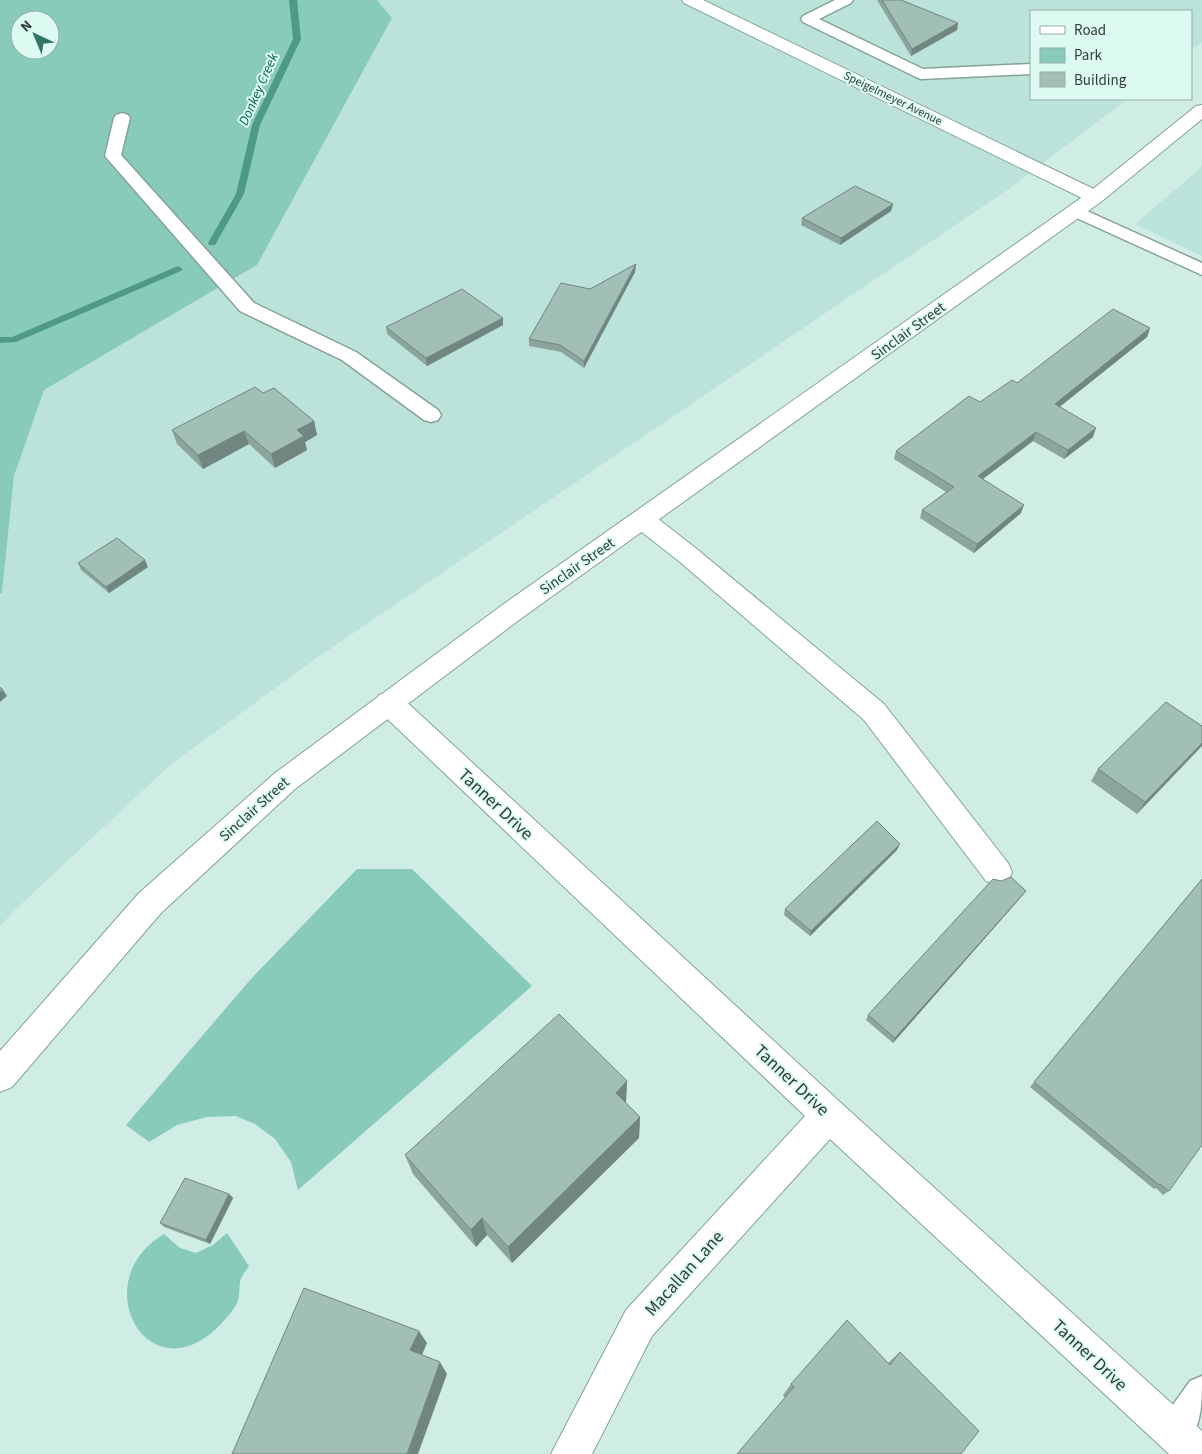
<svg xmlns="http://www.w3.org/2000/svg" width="1202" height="1454" font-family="'Source Sans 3',sans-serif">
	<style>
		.built { fill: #bce3d9 }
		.green { fill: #88cbba; fill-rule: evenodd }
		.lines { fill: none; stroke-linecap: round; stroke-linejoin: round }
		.stream { fill: #4e9988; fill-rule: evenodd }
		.service-casing { stroke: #86a29a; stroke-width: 3 }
		.minor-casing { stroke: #86a29a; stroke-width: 2 }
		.tertiary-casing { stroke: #86a29a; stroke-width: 2 }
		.service { fill: #fff; fill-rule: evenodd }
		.minor { fill: #fff; fill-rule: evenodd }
		.tertiary { fill: #fff; fill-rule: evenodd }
		.wall { fill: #8ba49d }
		.shaded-wall { fill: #718680 }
		.building { fill: #a2bfb7; stroke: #718680 }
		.labels { text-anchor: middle; stroke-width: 4; stroke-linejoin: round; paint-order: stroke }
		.far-street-label { font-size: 12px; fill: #313d3a; stroke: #dcfaf2 }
		.far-water-label { font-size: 14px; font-style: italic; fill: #035e4f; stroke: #dcfaf2 }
		.street-label { font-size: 15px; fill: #313d3a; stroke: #dcfaf2 }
		.near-street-label { font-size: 18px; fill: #313d3a; stroke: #dcfaf2 }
	</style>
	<rect width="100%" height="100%" fill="#cfede4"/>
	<g class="built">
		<path d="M377,0H1202V42L1191,50V11H1031V99H1127L1013,186L315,659L170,765L15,910L0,926V594L2,593L14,476L44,390L257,265L392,18Z"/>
		<path d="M1202,167V256L1135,224Z"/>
	</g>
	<g class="green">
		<path d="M0,0H377L392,18L257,265L44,390L14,476L2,593L0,594ZM20,20H50V50H20Z"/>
		<path d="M357,869H412L532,986L298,1190L291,1162L275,1139L255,1124L236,1116L207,1117L177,1125L149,1142L126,1125L250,980Z"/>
		<path d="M227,1233L249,1266C246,1271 241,1276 240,1282C239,1289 240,1299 236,1305C233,1311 226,1318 222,1323C150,1400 83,1282 164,1234L180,1248L196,1253L213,1245Z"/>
	</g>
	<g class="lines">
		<g class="stream">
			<path d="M289,0H297L301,39L260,125L244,194L215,245H209L208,243L236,194L252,125L293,39Z"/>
			<path d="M178,266L183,269L181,271L16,342L0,343V337H12Z"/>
		</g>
		<defs>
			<g id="service">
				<path d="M835,0H853L851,3L819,19L923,69L1031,64V74L921,79L916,77L803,22L801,19L803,16Z"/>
				<path d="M122,113L128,115L130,118L121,155L254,303L356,352L438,410L441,415L438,420L431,422L424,420L342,360L240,311L105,156L114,118L116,115Z"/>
				<path d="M1076,206L1202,263V275L1070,215L1067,211L1070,207Z"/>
				<path d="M1202,1376C1202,1407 1202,1437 1175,1451L1162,1446L1157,1433L1162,1420L1190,1381Z"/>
			</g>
			<g id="minor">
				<path d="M682,0H703L1102,193L1104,197L1102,201L1095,203L1088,201L684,3Z"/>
				<path d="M643,511L652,514L698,550L884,704L1008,863L1012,872L1008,881L997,885L986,881L864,720L680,562L634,526L631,520L634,514Z"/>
				<path d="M389,692L399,695L841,1103L1202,1431V1454H1169L830,1139L652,1336L592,1454H551L626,1310L805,1116L379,711L375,703L379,695Z"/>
			</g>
			<path id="tertiary" d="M1202,105V119L1102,201L519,620L295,789L161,913L12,1087L0,1092V1051L139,893L275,773L501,606L1088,193L1196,106Z"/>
		</defs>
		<use href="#service" class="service-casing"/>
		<use href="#minor" class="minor-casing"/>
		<use href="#tertiary" class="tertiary-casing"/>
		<use href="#service" class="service"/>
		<use href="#minor" class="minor"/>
		<use href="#tertiary" class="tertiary"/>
	</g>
	<g class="wall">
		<path d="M877,0H901L958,23L957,30L911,56Z"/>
		<path d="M893,204L891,211L840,245L801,225L802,218Z"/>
		<path d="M636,264L635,272L584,368L561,352L529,346V339L590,289Z"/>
		<path d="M503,325L427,366L387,334L386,327Z"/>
		<path d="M1150,328L1147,337L1059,407L1093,437L1064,459L1033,441L982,479L1021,513L974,553L920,518L922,510L946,492L894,459L896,451L1017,383Z"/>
		<path d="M263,393L314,421L317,435L305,442L307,450L275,468L249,444L203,469L177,444L172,430Z"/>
		<path d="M78,563L148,567L109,593L81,570Z"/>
		<path d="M1202,726L1137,814L1091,781L1098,769Z"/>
		<path d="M897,850L810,936L784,915L785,909Z"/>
		<path d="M1202,879L1169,1191L1163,1195L1156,1188L1154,1189L1030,1087Z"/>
		<path d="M1022,896L893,1043L866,1020L868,1015Z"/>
		<path d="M627,1081L626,1102L625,1103L640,1117L639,1138L512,1263L487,1235L476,1247L413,1174L405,1155Z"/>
		<path d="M229,1194L233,1198L210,1244L164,1227L160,1223Z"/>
		<path d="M900,1352L979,1431L785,1398L783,1395L791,1384L888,1363Z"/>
	</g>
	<g class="shaded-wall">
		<path d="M958,23L957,30L911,56L912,49Z"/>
		<path d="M893,204L891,211L840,245L841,238Z"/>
		<path d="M636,264L635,272L584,368V361Z"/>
		<path d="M503,318V325L427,366L426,358Z"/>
		<path d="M1150,328L1147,337L1052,413L1055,404Z"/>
		<path d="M314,421L317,435L305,442L307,450L275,468L271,454L297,430Z"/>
		<path d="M1096,428L1093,437L1064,459L1068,450Z"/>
		<path d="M244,431L249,444L203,469L198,455Z"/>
		<path d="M1036,432L1033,441L975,485L978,476Z"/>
		<path d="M1024,505L1021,513L974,553L977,544Z"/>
		<path d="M145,560L148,567L109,593L106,587Z"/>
		<path d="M3,690L7,696L0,702V692Z"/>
		<path d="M1202,743V746L1137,814L1145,802Z"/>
		<path d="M900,844L897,850L810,936L811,931Z"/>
		<path d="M1026,891L1022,896L893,1043L895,1038Z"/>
		<path d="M627,1081L626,1102L615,1114L616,1093Z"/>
		<path d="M640,1117L639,1138L512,1263L508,1247Z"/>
		<path d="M229,1194L233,1198L210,1244L206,1240Z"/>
		<path d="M482,1218L487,1235L476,1247L471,1230Z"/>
		<path d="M419,1331L427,1343L419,1362L410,1350Z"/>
		<path d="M440,1362L447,1374L418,1454H407Z"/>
	</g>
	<g class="building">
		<path d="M882,0H901L958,23L912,49Z"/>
		<path d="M855,186L893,204L841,238L802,218Z"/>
		<path d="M636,264L584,361L560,345L529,339L561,283L590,289Z"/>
		<path d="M462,289L503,318L426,358L386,327Z"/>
		<path d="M1113,309L1150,328L1055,404L1096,428L1068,450L1036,432L978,476L1024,505L977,544L922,510L954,487L896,451L969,396L980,402L1012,380L1017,383Z"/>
		<path d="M255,387L263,393L274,388L314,421L297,430L304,436L271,454L244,431L198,455L172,430Z"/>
		<path d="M117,538L145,560L106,587L78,563Z"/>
		<path d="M0,687L3,690L0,692Z"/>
		<path d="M1166,702L1202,726V743L1145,802L1098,769Z"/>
		<path d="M877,821L900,844L811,931L785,909Z"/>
		<path d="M1011,877L1026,891L895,1038L868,1015L993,879L1001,881Z"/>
		<path d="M1202,879V1145L1169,1191L1160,1184L1159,1185L1034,1082Z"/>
		<path d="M559,1014L627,1081L616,1093L640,1117L508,1247L482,1218L471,1230L405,1155Z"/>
		<path d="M185,1178L229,1194L206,1240L160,1223Z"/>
		<path d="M304,1288L419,1331L410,1350L440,1362L407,1454H232Z"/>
		<path d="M847,1320L890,1365L900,1352L979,1431L961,1454H737L794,1387L791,1384Z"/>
	</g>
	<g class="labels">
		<g class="far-street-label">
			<text transform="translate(893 98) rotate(26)" y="4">Speigelmeyer Avenue</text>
		</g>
		<g class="far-water-label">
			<text transform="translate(258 89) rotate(-66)" y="5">Donkey Creek</text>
		</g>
		<g class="street-label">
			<text transform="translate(908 331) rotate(-36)" y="5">Sinclair Street</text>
			<text transform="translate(577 566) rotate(-35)" y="5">Sinclair Street</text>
			<text transform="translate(254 809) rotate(-42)" y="5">Sinclair Street</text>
		</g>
		<g class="near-street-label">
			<text transform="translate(496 804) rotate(43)" y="6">Tanner Drive</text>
			<text transform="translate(792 1080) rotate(43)" y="6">Tanner Drive</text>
			<text transform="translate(684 1273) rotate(-48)" y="6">Macallan Lane</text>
			<text transform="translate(1090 1355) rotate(43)" y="6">Tanner Drive</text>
		</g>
	</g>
	<rect x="1030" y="10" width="162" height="90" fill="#dcfaf2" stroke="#98aea8"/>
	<rect x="1040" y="26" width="25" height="8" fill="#ffffff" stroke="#98aea8"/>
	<text x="1074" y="35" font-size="15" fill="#313d3a">Road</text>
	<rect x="1040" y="48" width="25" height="15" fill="#88cbba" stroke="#98aea8"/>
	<text x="1074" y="60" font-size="15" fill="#313d3a">Park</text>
	<rect x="1040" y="72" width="25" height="15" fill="#a2bfb7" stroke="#98aea8"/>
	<text x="1074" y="85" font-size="15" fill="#313d3a">Building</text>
	<g transform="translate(35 35) rotate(316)"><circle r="24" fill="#dcfaf2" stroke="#98aea8"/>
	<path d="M0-4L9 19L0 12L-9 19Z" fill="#327465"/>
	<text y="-8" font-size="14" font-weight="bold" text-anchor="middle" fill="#313d3a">N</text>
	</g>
</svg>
